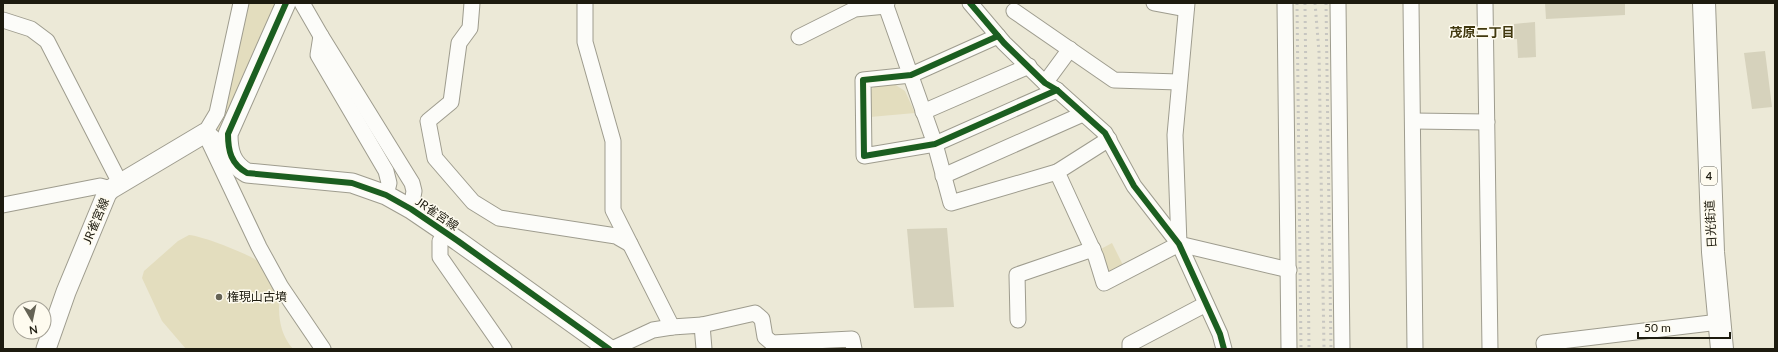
<svg xmlns="http://www.w3.org/2000/svg" width="1778" height="352" font-family="Lato,'Noto Sans JP',sans-serif">
	<style>
		.green { fill: #e3ddbe }
		.building { fill: #d6d2bc }
		.lines { fill: none; stroke-linecap: round; stroke-linejoin: round }
		.minor-casing { stroke: #9e9c8e; stroke-width: 17 }
		.tertiary-casing { stroke: #9e9c8e; stroke-width: 21 }
		.trunk-casing { stroke: #9e9c8e; stroke-width: 24 }
		.minor { stroke: #fcfcf9; stroke-width: 15 }
		.tertiary { stroke: #fcfcf9; stroke-width: 19 }
		.trunk { stroke: #fcfcf9; stroke-width: 22 }
		.rail { stroke: #c7c6c1; stroke-width: 3; stroke-dasharray: 2 4; stroke-linecap: butt }
		.cycleway-casing { stroke: #fefbef; stroke-width: 8 }
		.cycleway { stroke: #1b5e20; stroke-width: 6 }
		.poi-dot { fill: #656355; stroke: #fefbef; stroke-width: 1.5 }
		.labels { text-anchor: middle; stroke-width: 3; stroke-linejoin: round; paint-order: stroke }
		.shield { fill: #fefbef; stroke: #605e52; stroke-width: 1 }
		.shield-label { font-size: 11px; font-weight: bold; fill: #1d1b0f }
		.street-label { font-size: 12px; fill: #1d1b0f; stroke: #fefbef }
		.poi-label { font-size: 12px; fill: #1d1b0f; stroke: #fefbef; text-anchor: start }
		.neighbourhood-label { font-size: 13px; font-weight: bold; fill: #40380e; stroke: #fefbef }
	</style>
	<rect width="100%" height="100%" fill="#ece9d7"/>
	<g class="green">
		<path d="M247,3H275L216,141L212,139Z"/>
		<path d="M891,82L905,91L915,113L870,117L869,91L877,85Z"/>
		<path d="M189,235C207,237 260,258 273,271C276,274 279,280 282,284C277,307 277,331 293,349H186L162,321L142,278L144,271L178,241Z"/>
		<path d="M1112,243L1124,267L1112,273L1104,269L1099,250Z"/>
	</g>
	<g class="building">
		<path d="M1545,3H1625V15L1546,19Z"/>
		<path d="M1535,22L1536,57L1518,58L1517,39H1514V24Z"/>
		<path d="M1765,51L1772,107L1752,109L1744,53Z"/>
		<path d="M947,228L954,307L914,308L907,229Z"/>
	</g>
	<g class="lines">
		<defs>
			<g id="minor">
				<path d="M241,3L217,113L205,133L259,247L281,287L323,349"/>
				<path d="M302,3L321,36L412,183L414,191L411,209"/>
				<path d="M472,3L470,28L459,43L451,102L428,121L435,158L473,202L499,218L616,236L630,244"/>
				<path d="M585,3V42L613,141V210L672,327L702,325L704,349"/>
				<path d="M887,3L886,6L935,144L951,203L1057,172"/>
				<path d="M970,3L1004,43L1045,83L1057,90L1105,133L1134,186L1179,244L1220,334L1224,349"/>
				<path d="M1154,3L1186,9"/>
				<path d="M1285,3L1289,349"/>
				<path d="M1338,3L1342,349"/>
				<path d="M1411,3L1415,349"/>
				<path d="M1485,3L1490,349"/>
				<path d="M1014,11L1114,80L1179,82"/>
				<path d="M3,20L31,29L47,41L120,183"/>
				<path d="M321,36L318,55L386,171L389,183L386,195"/>
				<path d="M998,36L911,75L863,80L864,156L935,144L1057,90"/>
				<path d="M799,37L855,9L886,6"/>
				<path d="M1045,83L1070,49"/>
				<path d="M923,112L1029,66"/>
				<path d="M1413,121L1487,122"/>
				<path d="M1109,139L1057,172L1096,257L1104,283L1179,244L1289,270"/>
				<path d="M943,176L1083,114"/>
				<path d="M3,205L100,186L111,189"/>
				<path d="M446,233L440,241V257L504,349"/>
				<path d="M1179,244L1175,135L1187,3"/>
				<path d="M1018,320L1017,275L1093,249"/>
				<path d="M702,325L755,313L762,319L765,337L772,343L852,339L854,349"/>
				<path d="M612,349L653,330L672,327"/>
				<path d="M1130,349V344L1206,304"/>
				<path d="M1545,349L1544,343L1719,322"/>
			</g>
			<g id="tertiary">
				<path d="M286,3L228,134C228,151 231,164 247,173L352,183L386,195L411,209L458,241L609,349"/>
				<path d="M46,349L66,292L107,193L111,189L205,133L231,156"/>
			</g>
			<path id="trunk" d="M1704,3L1713,252L1722,349"/>
		</defs>
		<use href="#minor" class="minor-casing"/>
		<use href="#tertiary" class="tertiary-casing"/>
		<use href="#trunk" class="trunk-casing"/>
		<use href="#minor" class="minor"/>
		<use href="#tertiary" class="tertiary"/>
		<use href="#trunk" class="trunk"/>
		<g class="rail">
			<path d="M1297,3L1301,349"/>
			<path d="M1305,3L1309,349"/>
			<path d="M1315,3L1319,52L1324,349"/>
			<path d="M1326,3L1331,349"/>
		</g>
		<defs>
			<g id="cycleway">
				<path d="M286,3L228,134C228,151 231,164 247,173L352,183L386,195L411,209L458,241L609,349"/>
				<path d="M970,3L1004,43L1045,83L1057,90L1105,133L1134,186L1179,244L1220,334L1224,349"/>
				<path d="M998,36L911,75L863,80L864,156L935,144L1057,90"/>
			</g>
		</defs>
		<use href="#cycleway" class="cycleway-casing"/>
		<use href="#cycleway" class="cycleway"/>
	</g>
	<circle class="poi-dot" cx="219" cy="297" r="4"/>
	<g class="labels">
		<rect class="shield" x="1701" y="167" width="16" height="18" rx="3"/>
		<g class="shield-label">
			<text x="1709" y="180">4</text>
		</g>
		<g class="street-label">
			<text transform="translate(437 214) rotate(34)" y="4">JR雀宮線</text>
			<text transform="translate(96 221) rotate(-67)" y="4">JR雀宮線</text>
			<text transform="translate(1711 224) rotate(-93)" y="4">日光街道</text>
		</g>
		<g class="poi-label">
			<text x="227" y="301">権現山古墳</text>
		</g>
		<g class="neighbourhood-label">
			<text x="1482" y="37">茂原二丁目</text>
		</g>
	</g>
	<rect width="1778" height="352" fill="none" stroke="#1d1b0f" stroke-width="8"/>
	<g transform="translate(32 320) rotate(171)"><circle r="19" fill="#fefbef" stroke="#a4a195"/>
	<path d="M0-3L7 15L0 10L-7 15Z" fill="#656355"/>
	<text y="-6" font-size="11" font-weight="bold" text-anchor="middle" fill="#1d1b0f">N</text>
	</g>
	<path d="M1638 332v6h92v-6" fill="none" stroke="#1d1b0f" stroke-width="2"/>
	<text x="1644" y="332" font-size="12" fill="#1d1b0f" stroke="#fefbef" stroke-width="3" paint-order="stroke">50 m</text>
</svg>
